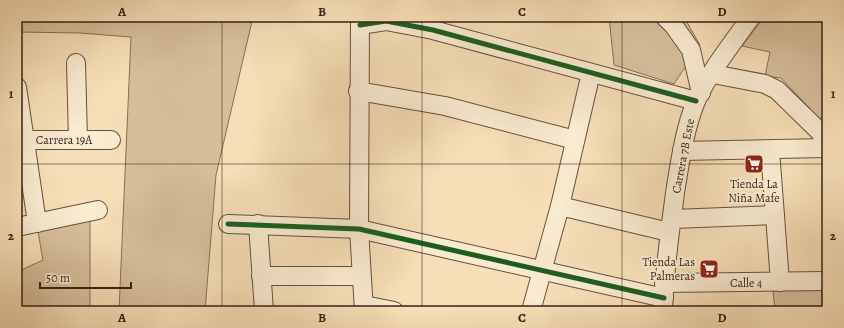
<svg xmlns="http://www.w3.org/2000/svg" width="844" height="328" font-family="Alegreya,serif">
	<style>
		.green { fill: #d6be9b; stroke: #866f58 }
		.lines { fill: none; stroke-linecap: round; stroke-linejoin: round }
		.minor-casing { stroke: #67503e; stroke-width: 20 }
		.minor { stroke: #f9ead0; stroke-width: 18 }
		.cycleway-casing { stroke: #f9ead0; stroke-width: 8 }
		.cycleway { stroke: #1b5e20; stroke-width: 5 }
		.grid { fill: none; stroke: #372016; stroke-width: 1; stroke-opacity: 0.55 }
		.labels { text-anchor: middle; stroke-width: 4; stroke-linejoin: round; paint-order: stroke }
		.street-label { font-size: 12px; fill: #372016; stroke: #f9ead0 }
		.poi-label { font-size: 12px; fill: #372016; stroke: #f9ead0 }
		.neatline { fill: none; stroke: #372016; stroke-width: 1.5 }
		.grid-label { font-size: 13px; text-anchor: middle; font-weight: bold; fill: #372016 }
	</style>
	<rect width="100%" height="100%" fill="#f6deb6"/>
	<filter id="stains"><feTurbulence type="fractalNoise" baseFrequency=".005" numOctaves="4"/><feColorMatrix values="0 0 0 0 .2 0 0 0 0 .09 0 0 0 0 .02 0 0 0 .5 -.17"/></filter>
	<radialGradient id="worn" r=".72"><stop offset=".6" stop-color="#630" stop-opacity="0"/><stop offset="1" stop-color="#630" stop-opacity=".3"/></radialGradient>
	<g class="green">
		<path d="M17,17H253L216,175L205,311H119L131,37L80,33L17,32Z"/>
		<path d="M609,17H684L700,45L674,84L614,65Z"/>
		<path d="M764,17H827V127L781,78L765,76L770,52L742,46Z"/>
		<path d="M90,216V311H17V272L43,260L37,226Z"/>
		<path d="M821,288L824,311H775L773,291Z"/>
	</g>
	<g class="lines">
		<defs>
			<g id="minor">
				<path d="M360,17L359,229L364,311"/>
				<path d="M665,17L674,26L691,50L701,93"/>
				<path d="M360,25L386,21L433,30L696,101"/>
				<path d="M76,63L78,140"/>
				<path d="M713,74L765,84L777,90L820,132L827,145"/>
				<path d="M17,87L37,223"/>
				<path d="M358,91L445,106L575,140"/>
				<path d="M17,140H111"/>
				<path d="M770,150L780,282"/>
				<path d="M682,151L827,148"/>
				<path d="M560,206L669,232"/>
				<path d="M672,219L775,215"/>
				<path d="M228,224L359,229L664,298"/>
				<path d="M258,224L264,311"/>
				<path d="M17,227L98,210"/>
				<path d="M261,276H361"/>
				<path d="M664,283L827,281"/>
				<path d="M364,305L394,311"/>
				<path d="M531,311L560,206L591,73"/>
				<path d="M663,311C664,271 670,232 675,193C680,162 684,131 696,101C708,74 733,42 751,17"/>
			</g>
		</defs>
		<use href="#minor" class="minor-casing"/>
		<use href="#minor" class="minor"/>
		<defs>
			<g id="cycleway">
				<path d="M360,25L386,21L433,30L696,101"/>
				<path d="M228,224L359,229L664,298"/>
			</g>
		</defs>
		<use href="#cycleway" class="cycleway-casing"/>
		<use href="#cycleway" class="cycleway"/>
	</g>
	<path class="grid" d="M222,17V311M422,17V311M622,17V311M17,164H827"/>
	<defs>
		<symbol id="supermarket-square" viewBox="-11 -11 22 22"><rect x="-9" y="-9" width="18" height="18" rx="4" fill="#8f2418" stroke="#f9ead0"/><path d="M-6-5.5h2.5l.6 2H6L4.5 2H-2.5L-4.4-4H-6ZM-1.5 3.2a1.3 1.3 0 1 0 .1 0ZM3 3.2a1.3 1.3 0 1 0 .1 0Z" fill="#fff"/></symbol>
	</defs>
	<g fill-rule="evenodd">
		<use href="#supermarket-square" x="743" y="153" width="22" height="22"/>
		<use href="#supermarket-square" x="698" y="258" width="22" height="22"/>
	</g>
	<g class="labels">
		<g class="street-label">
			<text x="64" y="144">Carrera 19A</text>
			<text transform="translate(683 156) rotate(-79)" y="4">Carrera 7B Este</text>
			<text x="746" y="287">Calle 4</text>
		</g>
		<g class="poi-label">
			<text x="754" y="188">Tienda La<tspan x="754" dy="14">Niña Mafe</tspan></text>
			<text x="695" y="266" text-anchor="end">Tienda Las<tspan x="695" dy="14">Palmeras</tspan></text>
		</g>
	</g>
	<rect width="844" height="328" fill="none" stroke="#f6deb6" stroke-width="44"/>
	<path d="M40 282v6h91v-6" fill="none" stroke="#372016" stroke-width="2"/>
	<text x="46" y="282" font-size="12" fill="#372016" stroke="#f9ead0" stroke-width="3" paint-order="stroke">50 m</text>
	<rect x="22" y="22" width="800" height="284" class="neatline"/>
	<g class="grid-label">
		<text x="122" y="16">A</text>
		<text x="322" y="16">B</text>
		<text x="522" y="16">C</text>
		<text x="722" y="16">D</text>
		<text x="11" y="98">1</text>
		<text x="833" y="98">1</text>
		<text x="11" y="240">2</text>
		<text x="833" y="240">2</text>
		<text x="122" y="322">A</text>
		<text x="322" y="322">B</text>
		<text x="522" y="322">C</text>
		<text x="722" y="322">D</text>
	</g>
	<rect width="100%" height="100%" filter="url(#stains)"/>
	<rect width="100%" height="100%" fill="url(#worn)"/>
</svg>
